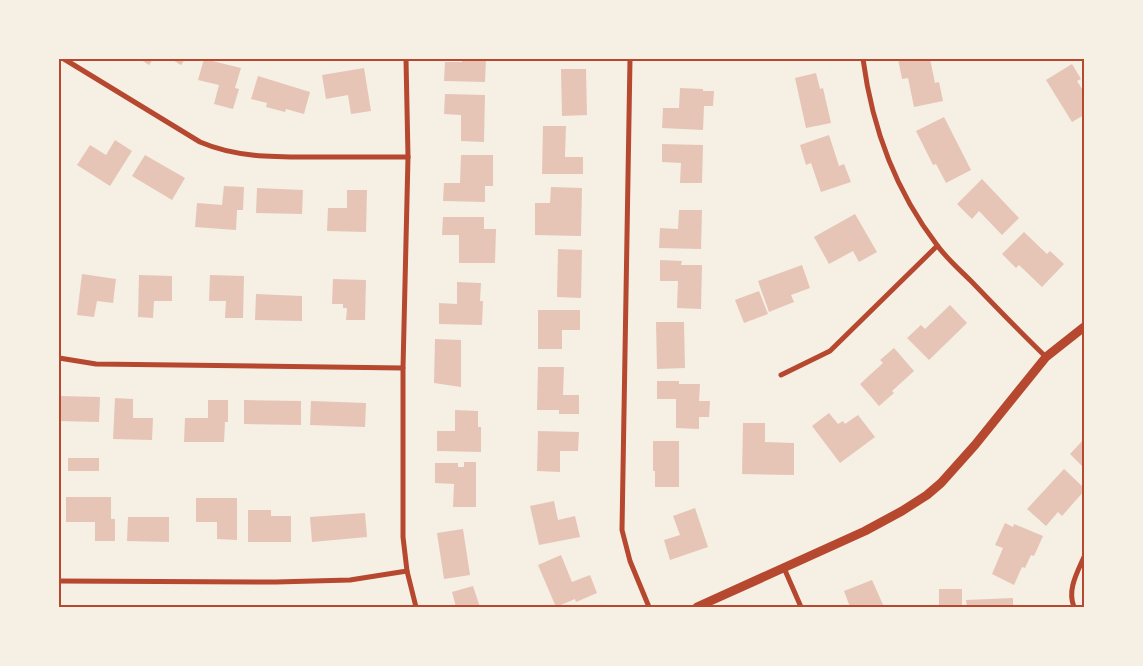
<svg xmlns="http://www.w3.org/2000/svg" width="1143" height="666" font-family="'PT Sans',sans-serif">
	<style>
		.building { fill: #e6c5b7 }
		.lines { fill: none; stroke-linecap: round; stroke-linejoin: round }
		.minor { stroke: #b5482f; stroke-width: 5 }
		.tertiary { stroke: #b5482f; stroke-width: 9 }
		.neatline { fill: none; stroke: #b5482f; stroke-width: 2 }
	</style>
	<rect width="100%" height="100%" fill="#f6efe4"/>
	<g class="building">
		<path d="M140,59H153L149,65Z"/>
		<path d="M171,59H185L181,65Z"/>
		<path d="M204,59L241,68L235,88L239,89L233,109L214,104L219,85L198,80Z"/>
		<path d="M463,59H486L485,82L444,81L445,62H462Z"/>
		<path d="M791,59H817V61L791,60Z"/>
		<path d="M898,59H930L935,83L939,82L943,101L914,107L908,78L902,79Z"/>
		<path d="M1072,64L1081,79L1077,81L1084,92V115L1072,122L1046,80Z"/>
		<path d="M364,68L371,111L351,114L348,95L326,99L322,75Z"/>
		<path d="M561,69H586L587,115L562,116Z"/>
		<path d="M816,73L820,89L823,88L831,123L806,128L795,78Z"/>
		<path d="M258,76L310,92L304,114L286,109L285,112L266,107L267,103L251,99Z"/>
		<path d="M680,88L703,89V91H714L713,106H704L703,130L662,128L663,108H679Z"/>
		<path d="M445,94L485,95L484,142L461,141V115L444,114Z"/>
		<path d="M944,117L971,170L946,183L936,164L933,165L916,131Z"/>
		<path d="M543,126H566L565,157H583V174H542Z"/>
		<path d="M829,135L839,166L844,164L851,182L821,192L811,163L806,165L800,145Z"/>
		<path d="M115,140L132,151L110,186L77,165L90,145L106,155Z"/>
		<path d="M662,144L703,145L702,183H680L681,163L662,162Z"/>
		<path d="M145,155L185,178L172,200L132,176Z"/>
		<path d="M461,155H493V186H485V202L443,201L444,183H460Z"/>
		<path d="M982,179L1019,218L1002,235L979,211L972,219L957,204Z"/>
		<path d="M224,186L244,187L243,210H237L236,230L195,227L197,203L222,205Z"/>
		<path d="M551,187L582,188L581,236L535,235V203H550Z"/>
		<path d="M257,188L303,190L302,214L256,213Z"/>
		<path d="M347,190H367L366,232L327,231L328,208H347Z"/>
		<path d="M679,210H702L701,249L659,248L660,228L678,229Z"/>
		<path d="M855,214L877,252L859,262L853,251L829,264L814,237Z"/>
		<path d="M443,217H484V229H496L495,263H459V235H442Z"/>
		<path d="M1024,232L1047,254L1050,251L1064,264L1042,287L1019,265L1016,268L1002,254Z"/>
		<path d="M558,249L582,250L581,298L557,297Z"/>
		<path d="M660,260L682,261L681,265H702L701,309L677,308L678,281H660Z"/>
		<path d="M802,265L810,288L791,295L794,302L769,312L758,281Z"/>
		<path d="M82,274L116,279L113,303L97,301L94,317L77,315Z"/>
		<path d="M139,275L172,276V301H154L153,318L138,317Z"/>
		<path d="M210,275L244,276L243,318H225L226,301H209Z"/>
		<path d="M333,279L366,280L365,320H346L347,308H343V304H332Z"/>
		<path d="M457,282L481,283L480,301H483L482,325L439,324V303L457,304Z"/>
		<path d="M759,291L768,314L744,323L735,300Z"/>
		<path d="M256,294L302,296V321L255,320Z"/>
		<path d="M950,305L967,323L929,360L907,338L921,325L925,329Z"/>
		<path d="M538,310H580V330H562V349H538Z"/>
		<path d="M656,322H684L685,368L657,369Z"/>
		<path d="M435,339L461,340V387L434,383Z"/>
		<path d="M894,348L914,371L892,391L894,393L879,406L860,384L883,363L880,360Z"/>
		<path d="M538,367H564L563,395H579V414H559V410H537Z"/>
		<path d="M657,381H679V384H700L699,401H710L709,417H699V429L676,428V399H657Z"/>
		<path d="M59,396L100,397L99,422L59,421Z"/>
		<path d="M115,398L133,399V418H153L152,440L113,439Z"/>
		<path d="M208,400H228V422H225L224,442H184L185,418H208Z"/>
		<path d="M244,400L301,401V425L244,424Z"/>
		<path d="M311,401L366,403L365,427L310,425Z"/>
		<path d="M455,410L478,411V427H481V452L437,451V431H455Z"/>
		<path d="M829,413L838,424L843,421L845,424L858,415L875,437L840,463L812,426Z"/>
		<path d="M743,423H765V442L794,443V475L742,474Z"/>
		<path d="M538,431L579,432L578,451H560V472L537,471Z"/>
		<path d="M1084,439V468L1070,454Z"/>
		<path d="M653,441H679V487H655V471H653Z"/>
		<rect x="68" y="458" width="31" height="13"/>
		<path d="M464,462H476V507H453L454,484L435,483V463H458V467H464Z"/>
		<path d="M1064,469L1084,488V491L1062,516L1058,512L1046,526L1027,509Z"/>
		<path d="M66,497H111V519H115V541H95V522H66Z"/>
		<path d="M196,498H237V540L217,539V522H196Z"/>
		<path d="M554,501L558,520L575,516L580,537L539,545L530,506Z"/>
		<path d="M695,508L708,547L670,560L664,540L680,535L673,516Z"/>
		<path d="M248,510H271V516H291V542H248Z"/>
		<path d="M365,513L367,537L312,542L310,517Z"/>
		<path d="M128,517H169V542L127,541Z"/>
		<path d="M1005,523L1013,527L1014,524L1043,536L1034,556L1031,555L1025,568L1022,567L1014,585L992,574L1003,548L995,545Z"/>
		<path d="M463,529L470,575L444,579L437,533Z"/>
		<path d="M561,555L572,582L590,575L597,593L576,602L575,599L556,607L538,565Z"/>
		<path d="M872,580L884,607H850L844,591Z"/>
		<path d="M473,586L480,607H456L452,592Z"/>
		<rect x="939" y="589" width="23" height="18"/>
		<path d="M1013,598V607H967L966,600Z"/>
	</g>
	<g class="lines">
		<g class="minor">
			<path d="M64,59L200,142C237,158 277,157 316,157C347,157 378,157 408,157"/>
			<path d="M406,59L408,157L403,368V537L407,571L416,607"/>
			<path d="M630,59L622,530L630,561L649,607"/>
			<path d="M863,59C872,127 894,189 937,245C946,258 959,269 971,281C995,306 1020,332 1046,357"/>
			<path d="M59,358L96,364L403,368"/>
			<path d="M781,375L830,351L937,246"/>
			<path d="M784,568L801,607"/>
			<path d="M59,581L276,582L350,580L407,571"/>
			<path d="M1074,607C1067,590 1077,573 1084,557"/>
		</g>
		<path class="tertiary" d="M697,607L865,531L902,511L927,495L941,483L975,445L1046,357L1084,327"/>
	</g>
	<rect width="1143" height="666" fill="none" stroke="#f6efe4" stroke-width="120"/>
	<rect x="60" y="60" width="1023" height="546" class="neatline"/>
</svg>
